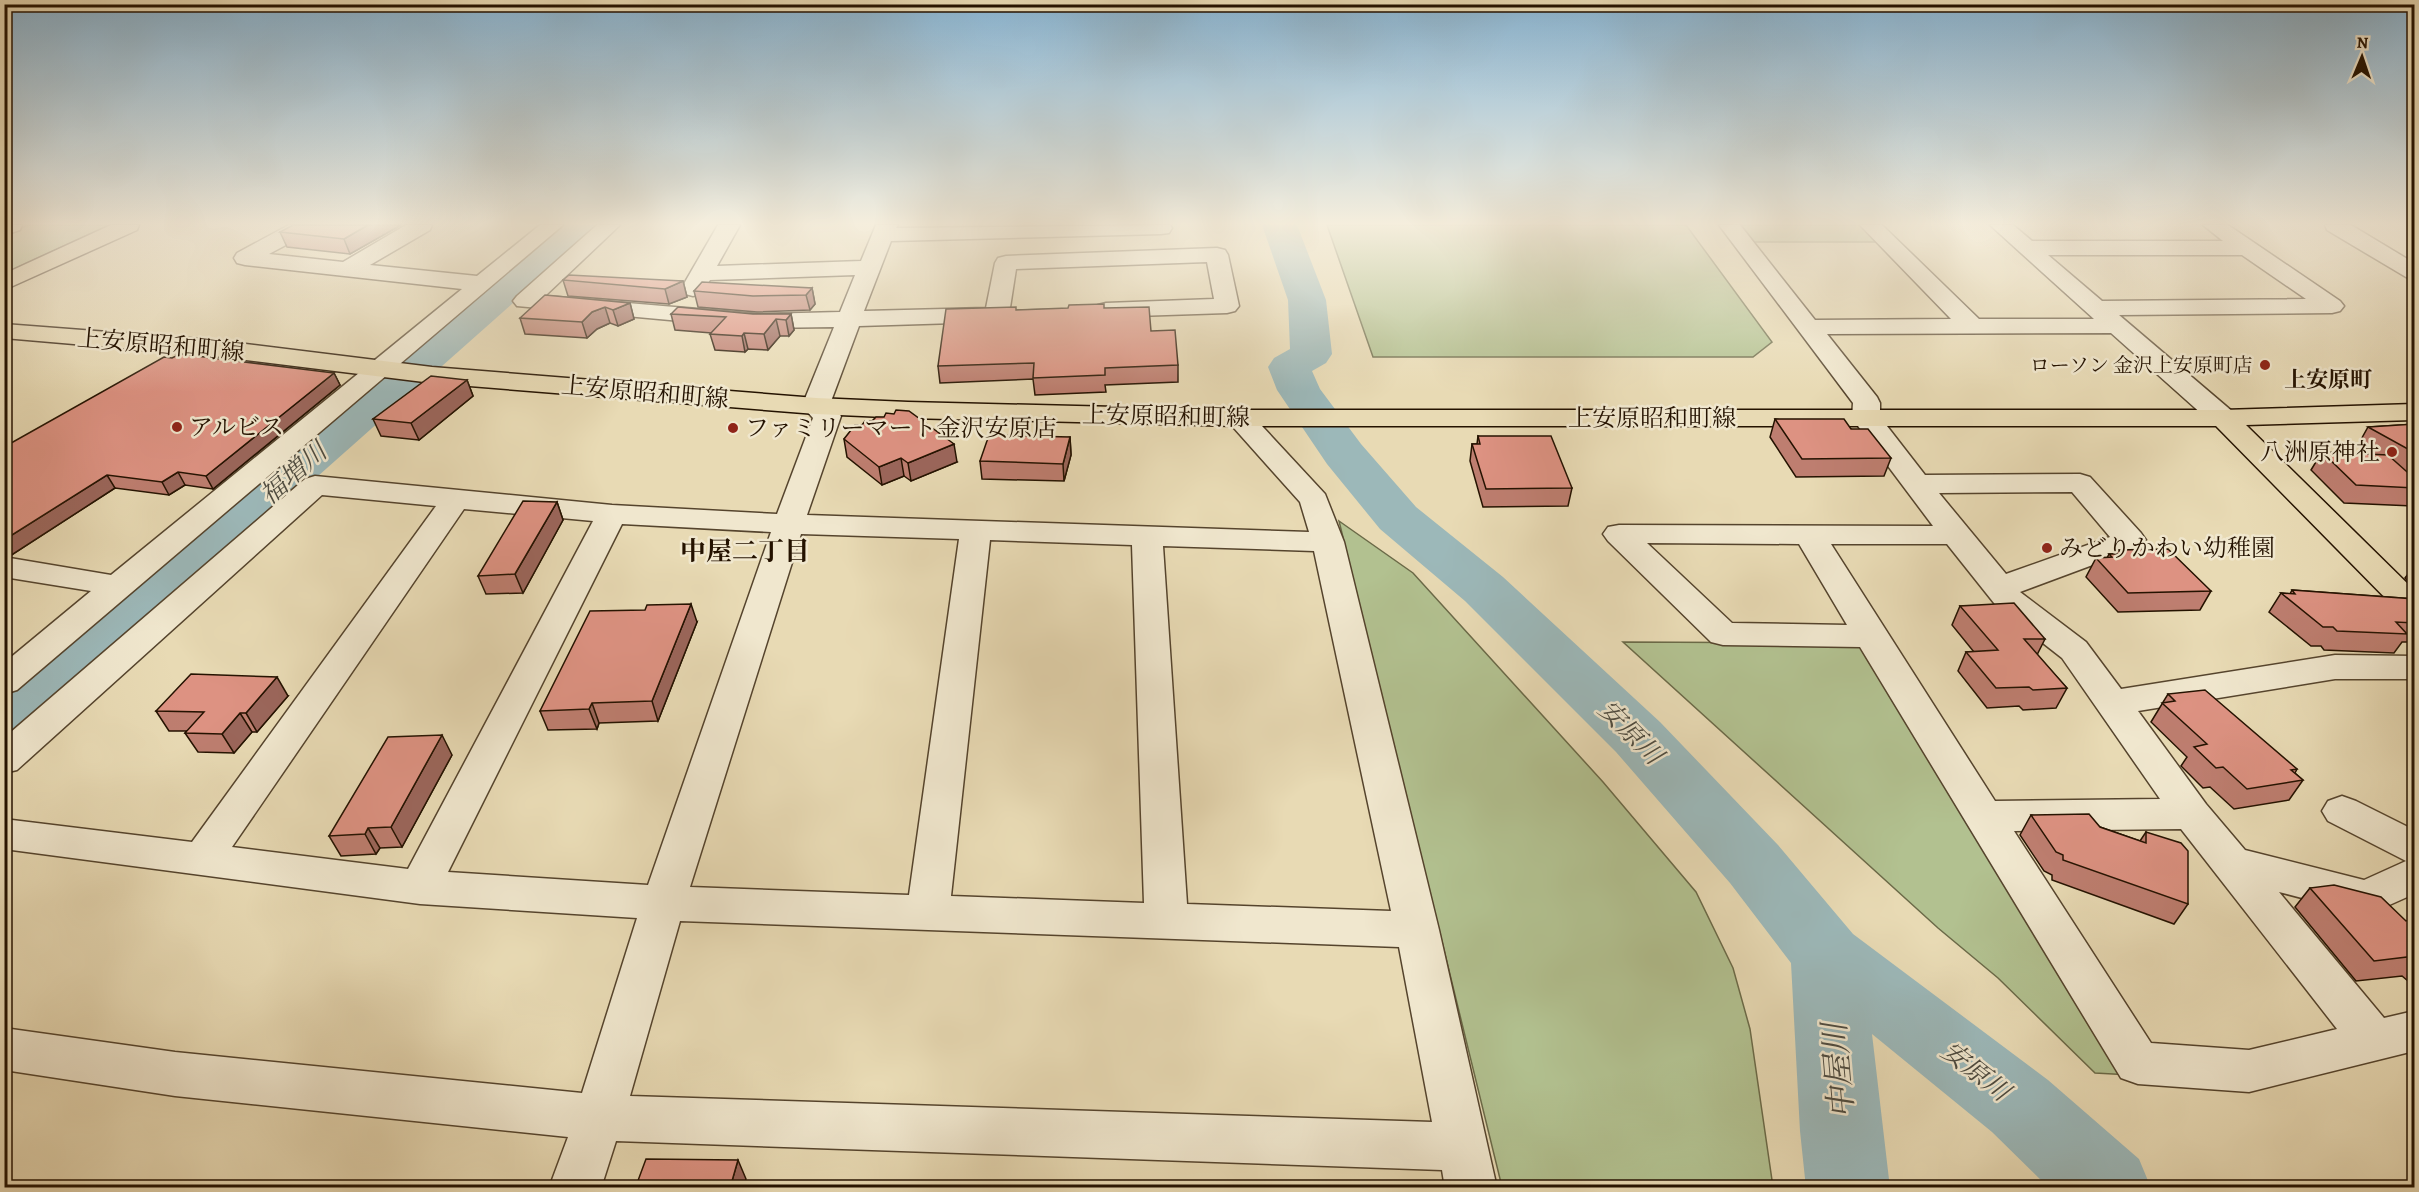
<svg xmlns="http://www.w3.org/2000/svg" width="2419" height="1192" font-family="Alegreya,'Noto Serif JP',serif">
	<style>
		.green { fill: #b2c190; stroke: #6b6a48; stroke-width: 1.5 }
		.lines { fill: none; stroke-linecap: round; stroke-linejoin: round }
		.river { fill: #9cb8b9; fill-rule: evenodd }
		.minor-casing { stroke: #55442d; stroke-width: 3 }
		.major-casing { stroke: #241200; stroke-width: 3 }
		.minor { fill: #f0e7ce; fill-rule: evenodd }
		.major { fill: #e8dab4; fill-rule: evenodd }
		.wall { fill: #be7e70; stroke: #241200; stroke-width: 1.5 }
		.shaded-wall { fill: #9b665b; stroke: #241200; stroke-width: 1.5 }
		.building { fill: #dd9282; stroke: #241200; stroke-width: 1.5 }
		.poi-dot { fill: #8f2418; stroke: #f0e7ce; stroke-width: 2 }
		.labels { text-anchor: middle; stroke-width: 5; stroke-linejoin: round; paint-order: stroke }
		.far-poi-label { font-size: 20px; fill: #241200; stroke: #f0e7ce; text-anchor: end }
		.far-quarter-label { font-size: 22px; font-weight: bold; fill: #241200; stroke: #f0e7ce }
		.street-label { font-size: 24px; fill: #241200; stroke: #f0e7ce }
		.poi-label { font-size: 24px; fill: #241200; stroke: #f0e7ce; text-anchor: start }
		.water-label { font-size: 26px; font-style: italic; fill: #4e4c41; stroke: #f0e7ce }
		.neighbourhood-label { font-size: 26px; font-weight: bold; fill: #241200; stroke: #f0e7ce }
		.near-water-label { font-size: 32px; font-style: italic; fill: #4e4c41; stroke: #f0e7ce }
	</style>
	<rect width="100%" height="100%" fill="#e8dab4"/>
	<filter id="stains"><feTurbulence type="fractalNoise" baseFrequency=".00333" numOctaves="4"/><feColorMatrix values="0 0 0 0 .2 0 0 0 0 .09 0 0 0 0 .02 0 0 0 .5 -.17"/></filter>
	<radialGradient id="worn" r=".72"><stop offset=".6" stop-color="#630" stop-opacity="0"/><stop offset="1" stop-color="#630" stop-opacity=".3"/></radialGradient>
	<g class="green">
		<path d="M28,225H109L5,273L4,235Z"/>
		<path d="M1327,225H1686L1772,342L1753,357H1373Z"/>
		<path d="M1741,225H1862L1878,242H1754Z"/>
		<path d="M1339,521L1413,573L1603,782L1696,892L1733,968L1750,1029L1773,1187H1502Z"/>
		<path d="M1623,642L1859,643L2130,1075L2095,1073L1998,978L1938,928Z"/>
	</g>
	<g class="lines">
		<g class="river">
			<path d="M559,225H598L593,232L25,736L4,742V688Z"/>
			<path d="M1262,225H1297L1326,300L1332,354L1326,363L1312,371L1320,389L1361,444L1416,507L1503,577L1660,722L1778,845L1853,934L2048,1080L2139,1159L2151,1188H2049L1992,1132L1872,1034L1890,1188H1806L1800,1131L1791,963L1730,883L1616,752L1465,601L1380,529L1327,464L1277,390L1268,367L1274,358L1290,349L1288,300Z"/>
		</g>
		<defs>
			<g id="minor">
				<path d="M289,225H316L314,230L269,254L343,262L406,225H432L430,230L370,265L477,276L540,225H563L17,690L4,694V663L91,591L4,577V557L111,575L462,289L245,265L237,263L234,258L237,253Z"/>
				<path d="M597,225H620L545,296L757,314L840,312L855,275L710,280L701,294L693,296L685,294L681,289L718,225H740L717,266L861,261L876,225H898L896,228L1170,225L1172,228L1169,233L1161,234L891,241L864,311L986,308L995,263L998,258L1006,256L1217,248L1225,250L1228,255L1239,306L1235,311L1227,313L1106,317L1098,315L1094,310L1098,305L1106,303L1214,299L1207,262L1016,269L1009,314L1006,319L988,322L859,326L830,404L841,416L807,515L1309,532L1300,502L1225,418L1229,412L1239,410L1249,412L1325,494L1344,542L1439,930L1497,1188H1445L1442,1170L616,1141L601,1188H549L568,1137L175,1096L4,1070V1028L175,1052L582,1093L637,918L420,904L4,849V819L192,842L436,506L322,495L17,770L4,773V738L305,479L315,476L612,505L777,514L813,418L802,406L834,327L757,328L517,306L513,301L517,296ZM464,509L593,521L408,869L232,847ZM622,524L771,532L648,885L448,872ZM801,534L959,539L909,895L690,887ZM990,540L1132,545L1144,903L951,896ZM1163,546L1314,551L1391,911L1187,904ZM680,921L1399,947L1432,1122L630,1096Z"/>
				<path d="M1719,225H1740L1815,320L1951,319L1860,225H1882L1979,319H2094L1990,225H2013L2032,241H2223L2203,225H2228L2340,301L2344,306L2340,311L2332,313L2119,315L2233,412L2237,418L2233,424L2223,426L2213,424L2111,333L1827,334L1877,397L1880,403V417L1925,475L2080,474L2090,477L2141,533L2146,540L2141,547L2020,592L2086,642L2121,689L2335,655L2414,656V679H2335L2138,711L2206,804L2245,850L2364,880L2406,861L2328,821L2322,811L2328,801L2342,796L2356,801L2414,830V894L2367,915L2279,892L2384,1018L2414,1011V1051L2249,1092L2138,1084L2121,1078L1860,647L1723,645L1711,642L1608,541L1603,534L1608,527L1619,525L1933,526L1852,418L1853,403ZM2048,255H2242L2306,299L2102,301ZM2072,492L2110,537L2006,574L1939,493ZM1647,543L1799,544L1847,625L1732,623ZM1831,544H1947L1998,608L2062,658L2160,799L1995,801ZM2181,829L2337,1029L2249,1050L2151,1043L2014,831Z"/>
				<path d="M2325,225H2351L2414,263V279L2406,277L2327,230Z"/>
			</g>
			<g id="major">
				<path d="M4,225H22L20,230L4,235Z"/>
				<path d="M111,225H139L137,230L4,290V274Z"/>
				<path d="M4,324L213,340L432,367L816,398L908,402L1239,410H2223L2414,404V420L2246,425L2414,590V618L2402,615L2216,426H1239L908,418L816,414L432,383L213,356L4,338Z"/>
			</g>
		</defs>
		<use href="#minor" class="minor-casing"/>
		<use href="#major" class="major-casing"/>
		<use href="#minor" class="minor"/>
		<use href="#major" class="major"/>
	</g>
	<g class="wall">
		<path d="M401,225L350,254L287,247L280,232Z"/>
		<path d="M563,280L683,281L687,297L669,304L568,296Z"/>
		<path d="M812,288L815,304L810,310L757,312L698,307L694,291Z"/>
		<path d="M630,303L634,319L618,326L610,323L597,329L587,338L525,334L520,318Z"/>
		<path d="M1104,308L1151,331L1178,365V382L1105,385L1106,392L1035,395L1033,379L940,383L938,366L1016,310Z"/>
		<path d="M671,314H791L794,330L789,336H780L768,350L748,349L745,352L715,350L710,334L712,333L675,330Z"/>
		<path d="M334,373L340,385L213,489L185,485L169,495L115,488L10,556L4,555V447Z"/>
		<path d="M467,380L473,396L419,440L381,436L373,419Z"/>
		<path d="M1775,419L1851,429L1891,458L1884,476L1796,477L1770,437Z"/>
		<path d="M872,421L957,462L911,481L904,476L882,485L847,457L844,439L862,425Z"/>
		<path d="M2415,424V477L2411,476L2415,479V504L2413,506L2344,503L2311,470L2322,452L2375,455L2358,445L2368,427Z"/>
		<path d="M1478,436L1572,488L1568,506L1483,507L1470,461L1472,444H1477Z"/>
		<path d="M1070,437L1071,455L1064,481L982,479L980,461Z"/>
		<path d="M557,502L563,520L523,593L486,594L478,576Z"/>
		<path d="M2118,550L2211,591L2200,610L2118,612L2086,577L2096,558H2107L2109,554H2116Z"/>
		<path d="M2415,565V589L2405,578Z"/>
		<path d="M2292,590L2415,599V642H2402L2394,653L2324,650L2321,646H2311L2269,612L2281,593L2290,594Z"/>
		<path d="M1960,606L2045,639L2037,655L2067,688L2056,708L2023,710L2019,706L1987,708L1958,671L1966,652H1974L1952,625Z"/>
		<path d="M697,622L658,721L599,723L597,729L548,730L540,711Z"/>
		<path d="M2168,694L2297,769L2295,773L2303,780L2289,800L2234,809L2210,787L2203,788L2181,766L2187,757L2151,722Z"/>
		<path d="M288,696L257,732H252L234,753L198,752L185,733L187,731H169L156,711Z"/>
		<path d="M452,755L402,847L380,848L376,854L341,856L329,836Z"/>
		<path d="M2031,815L2100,827L2140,841L2146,832L2188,904L2174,924L2052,880V875L2044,871L2020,835Z"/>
		<path d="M2310,888L2406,921L2415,919V987L2402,976L2356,981L2295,907Z"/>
	</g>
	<g class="shaded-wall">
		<path d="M368,225H401L350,254L344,239Z"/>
		<path d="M683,281L687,297L669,304L665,289Z"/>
		<path d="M812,288L815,304L810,310L806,295Z"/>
		<path d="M630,303L634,319L618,326L613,310Z"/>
		<path d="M605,307L610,323L597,329L587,338L582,322L592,312Z"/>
		<path d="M791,314L794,330L789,336L786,320Z"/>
		<path d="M776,319L780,336L768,350L764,334Z"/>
		<path d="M744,333L748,349L745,352L742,336Z"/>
		<path d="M334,373L340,385L213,489L206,476Z"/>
		<path d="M467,380L473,396L419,440L411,423Z"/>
		<path d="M1070,437L1071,455L1064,481L1063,464Z"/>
		<path d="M954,444L957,462L911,481L908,463Z"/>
		<path d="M901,458L904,476L882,485L879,467Z"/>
		<path d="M178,472L185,485L169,495L162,482Z"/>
		<path d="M107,475L115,488L10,556L4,548V540Z"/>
		<path d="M557,502L563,520L523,593L515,574Z"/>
		<path d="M691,604L697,622L658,721L652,701Z"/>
		<path d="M277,677L288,696L257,732L246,713Z"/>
		<path d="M592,703L599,723L597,729L589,709Z"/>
		<path d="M240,713L252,732L234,753L222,734Z"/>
		<path d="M442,735L452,755L402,847L391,827Z"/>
		<path d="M368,828L380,848L376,854L365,834Z"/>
		<path d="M738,1160L746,1179L743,1188H730Z"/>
	</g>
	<g class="building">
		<path d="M293,225H368L344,239L280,232Z"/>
		<path d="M569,275L683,281L665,289L563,280Z"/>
		<path d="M702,282L812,288L806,295L753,296L694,291Z"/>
		<path d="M545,295L630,303L613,310L605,307L592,312L582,322L520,318Z"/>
		<path d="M1104,304V308L1149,307L1151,331L1175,330L1178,365L1105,368V375L1033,378L1034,363L938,366L946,309L1016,307V310L1068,308L1069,305Z"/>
		<path d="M678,307L753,314H791L786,320L776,319L764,334L744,333L742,336L710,334L726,317L671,314Z"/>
		<path d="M180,354L334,373L206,476L178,472L162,482L107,475L4,540V447L164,357L172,358Z"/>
		<path d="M431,376L467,380L411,423L373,419Z"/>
		<path d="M896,410L909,411L954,444L908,463L901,458L879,467L844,439L855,425H862L865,421H872L876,417H884L886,413L894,414Z"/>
		<path d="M1775,419H1844L1851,429H1868L1891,458L1802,459Z"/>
		<path d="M2415,424V453L2368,427Z"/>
		<path d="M989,435L1070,437L1063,464L980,461Z"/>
		<path d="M1478,436H1551L1572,488L1486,489L1472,444H1480Z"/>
		<path d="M2322,452L2388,455L2415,479V488L2356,485Z"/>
		<path d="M523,501L557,502L515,574L478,576Z"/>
		<path d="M2168,549L2211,591L2128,593L2096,558L2112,557L2109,554H2122L2118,550Z"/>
		<path d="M2292,590L2415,599V623L2396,622L2407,634L2337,631L2333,627H2323L2281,593L2295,594Z"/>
		<path d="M2014,603L2045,639H2024L2067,688L2033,690L2029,687L1996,688L1966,652L1998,650L1960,606Z"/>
		<path d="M691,604L652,701L592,703L589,709L540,711L590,611L645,610L647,605Z"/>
		<path d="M191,674L277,677L246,713H240L222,734L185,733L204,712L156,711Z"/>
		<path d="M2205,690L2297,769L2291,770L2303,780L2247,789L2223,767L2216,768L2194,747L2207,744L2162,703L2175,701L2168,694Z"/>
		<path d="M442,735L391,827L368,828L365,834L329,836L388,737Z"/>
		<path d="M2089,814L2100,827L2146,843V832L2181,843L2188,851V904L2063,860V855L2056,852L2031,815Z"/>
		<path d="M2334,885L2381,897L2406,921L2415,919V956L2374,961L2310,888Z"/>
		<path d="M646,1159L738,1160L730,1188H625L626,1185L636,1186Z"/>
	</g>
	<linearGradient id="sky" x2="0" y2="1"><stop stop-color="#89b6d5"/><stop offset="0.57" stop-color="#f5eedd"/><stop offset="1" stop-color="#f5eedd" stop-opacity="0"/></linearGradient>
	<rect width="2419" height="392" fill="url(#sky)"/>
	<g class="poi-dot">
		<circle cx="2265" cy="365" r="6"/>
		<circle cx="177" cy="427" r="6"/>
		<circle cx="733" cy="428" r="6"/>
		<circle cx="2392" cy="452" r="6"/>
		<circle cx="2047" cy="548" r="6"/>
	</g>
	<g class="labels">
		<g class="far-poi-label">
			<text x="2253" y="372">ローソン 金沢上安原町店</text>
		</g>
		<g class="far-quarter-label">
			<text x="2328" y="387">上安原町</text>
		</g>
		<g class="street-label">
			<text transform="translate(161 345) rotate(5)" y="8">上安原昭和町線</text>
			<text transform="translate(645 392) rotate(5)" y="8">上安原昭和町線</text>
			<text transform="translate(1166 416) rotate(1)" y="8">上安原昭和町線</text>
			<text x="1652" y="426">上安原昭和町線</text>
		</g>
		<g class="poi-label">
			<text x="189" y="435">アルビス</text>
			<text x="745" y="436">ファミリーマート金沢安原店</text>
			<text x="2380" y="460" text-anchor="end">八洲原神社</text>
			<text x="2059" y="556">みどりかわい幼稚園</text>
		</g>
		<g class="water-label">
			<text transform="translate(293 473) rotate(-41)" y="9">福増川</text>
			<text transform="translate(1631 732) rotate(45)" y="9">安原川</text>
			<text transform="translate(1976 1071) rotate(38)" y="9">安原川</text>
		</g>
		<g class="neighbourhood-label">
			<text x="745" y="560">中屋二丁目</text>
		</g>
		<g class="near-water-label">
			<text transform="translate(1838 1071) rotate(-95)" y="11">中屋川</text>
		</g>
	</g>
	<rect width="2419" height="1192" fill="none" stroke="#e8dab4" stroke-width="24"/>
	<rect x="6" y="6" width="2407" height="1180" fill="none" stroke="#241200" stroke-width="3"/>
	<rect x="12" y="12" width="2395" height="1168" fill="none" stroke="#241200" stroke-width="1.5"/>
	<g transform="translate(2362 57) rotate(2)" stroke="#f0e7ce" stroke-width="4.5" paint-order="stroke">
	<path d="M0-4.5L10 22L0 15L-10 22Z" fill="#241200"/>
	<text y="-9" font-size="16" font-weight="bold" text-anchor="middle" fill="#241200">N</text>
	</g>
	<rect width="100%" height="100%" filter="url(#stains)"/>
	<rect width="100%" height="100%" fill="url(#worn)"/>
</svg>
